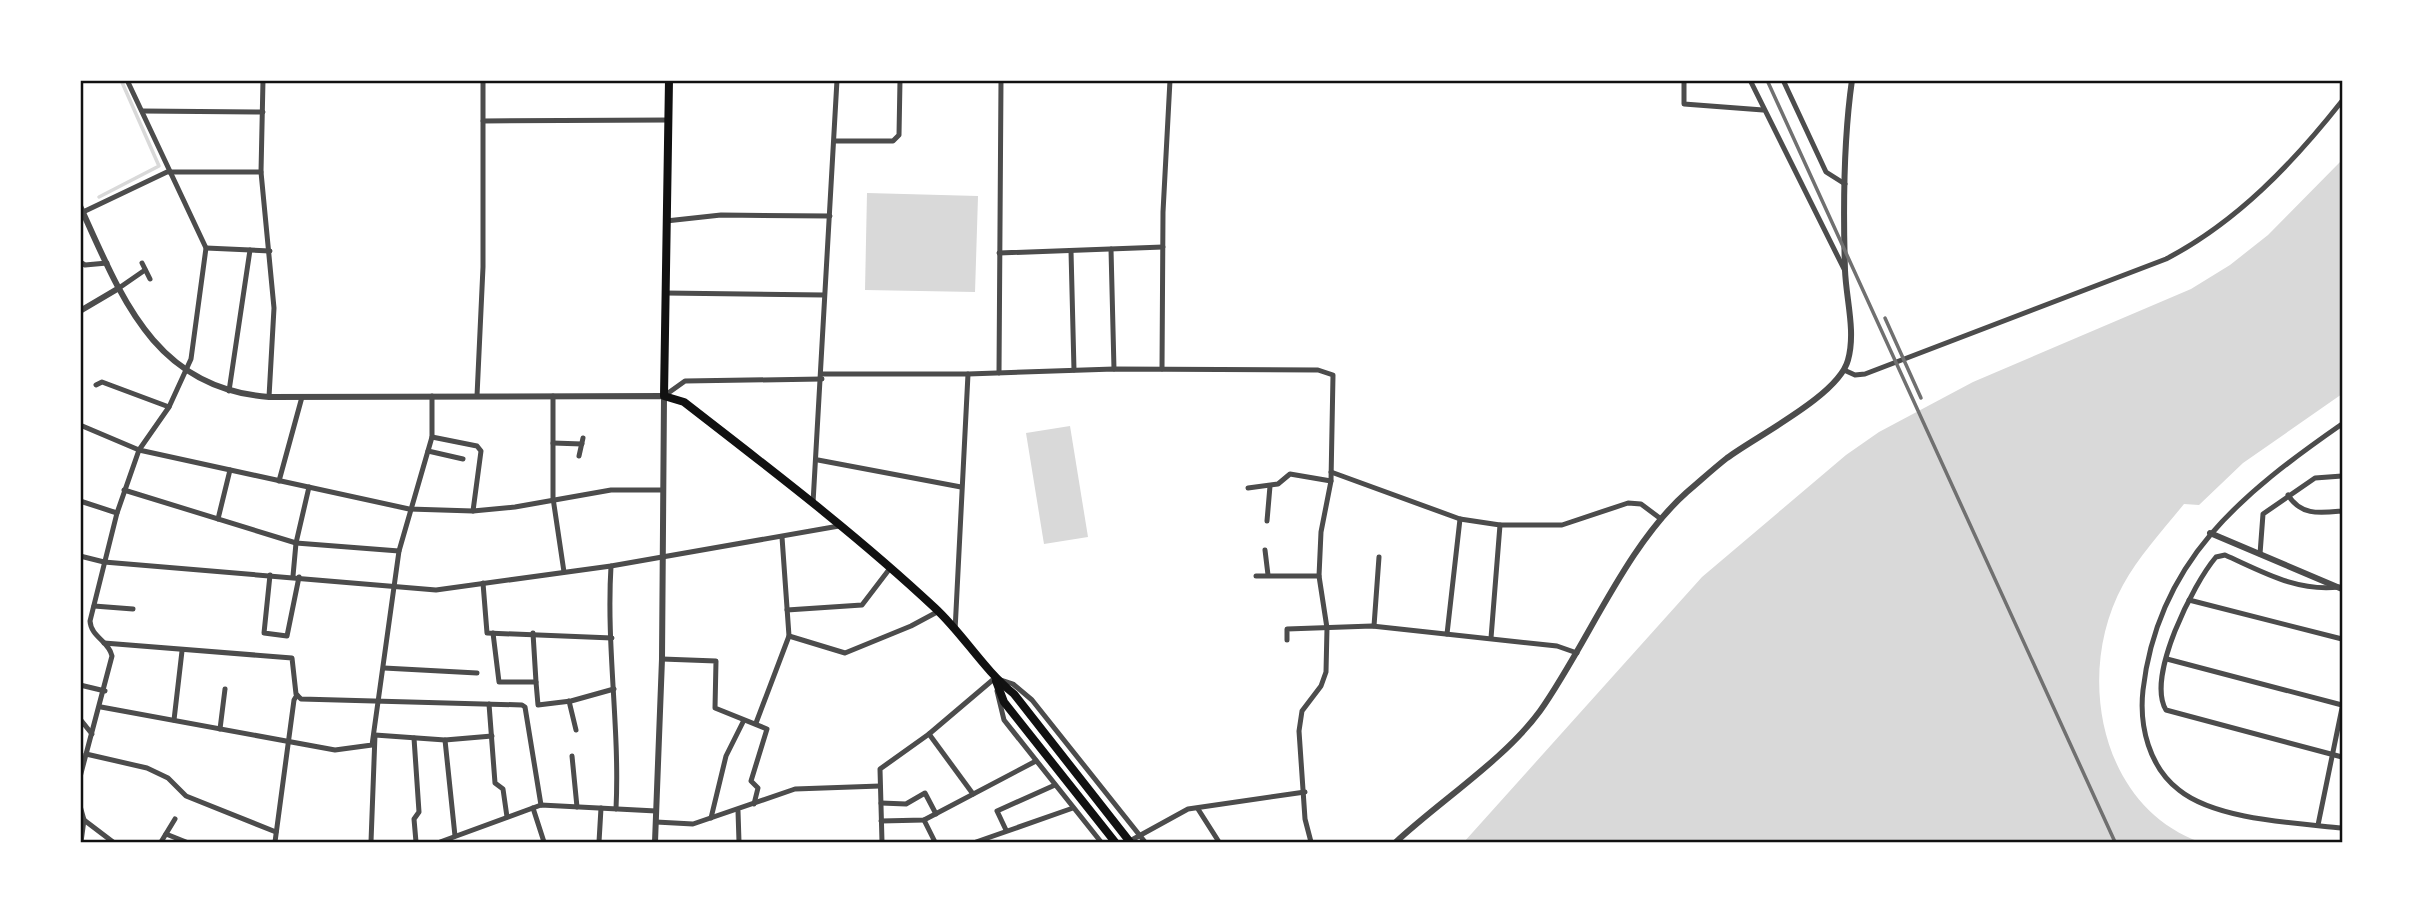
<svg xmlns="http://www.w3.org/2000/svg" width="2423" height="923" font-family="Jost,sans-serif">
	<style>
		.water { fill: #d9d9d9 }
		.lines { fill: none; stroke-linecap: round; stroke-linejoin: round }
		.stream { stroke: #d9d9d9; stroke-width: 3.5 }
		.minor { stroke: #4c4c4c; stroke-width: 5 }
		.tertiary { stroke: #4c4c4c; stroke-width: 6 }
		.primary { stroke: #111; stroke-width: 8 }
		.rail { stroke: #707070; stroke-width: 3.5 }
		.neatline { fill: none; stroke: #111; stroke-width: 2.5 }
	</style>
	<rect width="100%" height="100%" fill="#fff"/>
	<g class="water">
		<path d="M2342,160V394L2243,463L2199,505L2184,504C2163,530 2139,556 2123,585C2075,672 2099,806 2200,842H1464L1702,577L1846,455L1879,432L1973,382L2191,289L2230,265L2268,235Z"/>
		<path d="M867,193L978,196L975,292L865,290Z"/>
		<path d="M1070,426L1088,537L1044,544L1026,433Z"/>
	</g>
	<g class="lines">
		<path class="stream" d="M99,197L159,166L121,80"/>
		<g class="minor">
			<path d="M263,80L261,172L274,308L269,397"/>
			<path d="M1684,80V104L1763,110"/>
			<path d="M1750,80L1845,271"/>
			<path d="M1783,80L1826,172L1845,184"/>
			<path d="M142,111L263,112"/>
			<path d="M483,121L669,120"/>
			<path d="M836,141H893L899,135L900,80"/>
			<path d="M83,212L167,172H261"/>
			<path d="M666,221L721,215L830,216"/>
			<path d="M206,248L270,251"/>
			<path d="M1111,249L1114,369"/>
			<path d="M1071,251L1074,370"/>
			<path d="M999,253L1163,247"/>
			<path d="M80,262L85,265L107,263"/>
			<path d="M142,263L150,279"/>
			<path d="M119,288L145,270"/>
			<path d="M665,293L824,295"/>
			<path d="M1162,369L1163,212L1170,80"/>
			<path d="M1844,370L1855,375L1865,374L2166,259C2237,222 2293,163 2342,101"/>
			<path d="M999,373L1001,80"/>
			<path d="M822,374H968L1114,369L1318,370L1333,375L1331,481L1321,532L1319,576L1327,628L1326,672L1321,686L1302,711L1299,731L1305,819L1311,842"/>
			<path d="M96,385L102,382L169,407"/>
			<path d="M229,391L250,250"/>
			<path d="M477,396L483,267V80"/>
			<path d="M553,396V498L564,572"/>
			<path d="M664,396L685,381L822,379"/>
			<path d="M2342,424C2243,493 2158,560 2143,690C2139,726 2149,767 2179,790C2216,820 2296,823 2342,828"/>
			<path d="M80,425L139,450L409,509L473,511L515,507L611,490H663"/>
			<path d="M432,437L477,446L481,451L473,511"/>
			<path d="M553,443L582,444"/>
			<path d="M428,451L463,459"/>
			<path d="M579,456L583,438"/>
			<path d="M818,460L961,487"/>
			<path d="M1331,472L1460,519L1500,525H1562L1628,503L1641,504L1661,519"/>
			<path d="M279,481L302,397"/>
			<path d="M1248,488L1278,484L1290,474L1331,481"/>
			<path d="M124,490L296,543L399,551"/>
			<path d="M2288,495C2301,516 2320,513 2342,511"/>
			<path d="M80,501L117,513"/>
			<path d="M813,503L837,80"/>
			<path d="M218,519L230,470"/>
			<path d="M1267,521L1270,486"/>
			<path d="M1265,550L1268,575"/>
			<path d="M2260,554L2263,514L2315,478L2342,476"/>
			<path d="M80,556L104,562L436,590L611,566L839,526"/>
			<path d="M611,566C606,647 620,728 616,809"/>
			<path d="M270,575L264,633L287,636L299,577"/>
			<path d="M293,576L296,543L309,487"/>
			<path d="M1256,576H1319"/>
			<path d="M483,583L487,633L612,638"/>
			<path d="M2339,587C2297,592 2263,572 2225,555L2216,557C2193,584 2146,677 2166,710L2342,757"/>
			<path d="M2189,600L2342,639"/>
			<path d="M94,606L133,609"/>
			<path d="M787,610L862,605L891,567"/>
			<path d="M1374,626L1379,557"/>
			<path d="M955,631L968,374"/>
			<path d="M493,633L499,682H536L538,705L571,701L614,689"/>
			<path d="M533,633L536,682"/>
			<path d="M1447,634L1460,519"/>
			<path d="M789,636L845,653L911,626L939,611"/>
			<path d="M1491,638L1500,525"/>
			<path d="M1287,640V629L1372,626L1557,646L1577,653"/>
			<path d="M104,643L292,658L296,694L301,699L522,705L525,707L541,805"/>
			<path d="M662,659L716,661L715,708L767,729L751,781L758,788L754,804"/>
			<path d="M2167,659L2342,705"/>
			<path d="M384,668L477,673"/>
			<path d="M998,679L1013,684L1032,700L1145,842"/>
			<path d="M80,685L105,691"/>
			<path d="M997,691L1004,720L1101,842"/>
			<path d="M569,701L576,730"/>
			<path d="M489,704L495,783L503,789L507,817"/>
			<path d="M101,707L335,750L372,745L399,551L432,437V396"/>
			<path d="M80,719L92,734"/>
			<path d="M174,720L182,651"/>
			<path d="M756,723L789,636L782,537"/>
			<path d="M220,729L225,689"/>
			<path d="M929,734L973,794"/>
			<path d="M414,738L419,812L414,819L416,842"/>
			<path d="M445,740L455,836"/>
			<path d="M86,754L147,768L168,778L186,796L276,832"/>
			<path d="M572,756L577,807"/>
			<path d="M80,777L112,656C109,641 91,637 90,621L117,513L139,450L169,407L191,359L206,248L127,80"/>
			<path d="M881,803L906,804L925,793L936,814"/>
			<path d="M80,806L84,820L81,842"/>
			<path d="M533,808L544,842"/>
			<path d="M1198,809L1219,842"/>
			<path d="M738,811L739,842"/>
			<path d="M711,818L726,756L743,722"/>
			<path d="M84,820L113,842"/>
			<path d="M924,820L935,842"/>
			<path d="M881,821L924,820L1036,761"/>
			<path d="M656,822L693,824L795,789L880,786"/>
			<path d="M2318,825L2342,708"/>
			<path d="M1006,830L997,811L1055,785"/>
			<path d="M166,834L186,842"/>
			<path d="M161,842L175,819"/>
			<path d="M275,842L294,700L297,695"/>
			<path d="M371,842L375,735L445,740L492,736"/>
			<path d="M440,842L541,805L656,811"/>
			<path d="M599,842L601,808"/>
			<path d="M882,842L880,769L929,734L995,678"/>
			<path d="M976,842L1073,808"/>
			<path d="M1128,842L1188,809L1305,792"/>
		</g>
		<g class="tertiary">
			<path d="M80,206C122,298 154,388 269,397L664,396L662,659L655,842"/>
			<path d="M80,311L119,288"/>
			<path d="M2210,533L2342,589"/>
			<path d="M1396,842C1440,801 1505,759 1540,711C1588,643 1625,547 1687,492C1700,481 1713,469 1727,458C1758,435 1839,395 1848,360C1856,331 1846,299 1845,270C1843,207 1843,143 1852,80"/>
		</g>
		<g class="primary">
			<path d="M669,80L664,396L684,402C769,468 856,534 935,608C964,635 983,669 1014,694L1130,842"/>
			<path d="M996,681L1004,702L1115,842"/>
		</g>
		<g class="rail">
			<path d="M1767,80L2115,842"/>
			<path d="M1885,318L1921,398"/>
		</g>
	</g>
	<rect width="2423" height="923" fill="none" stroke="#ffffff" stroke-width="164"/>
	<rect x="82" y="82" width="2259" height="759" class="neatline"/>
</svg>
